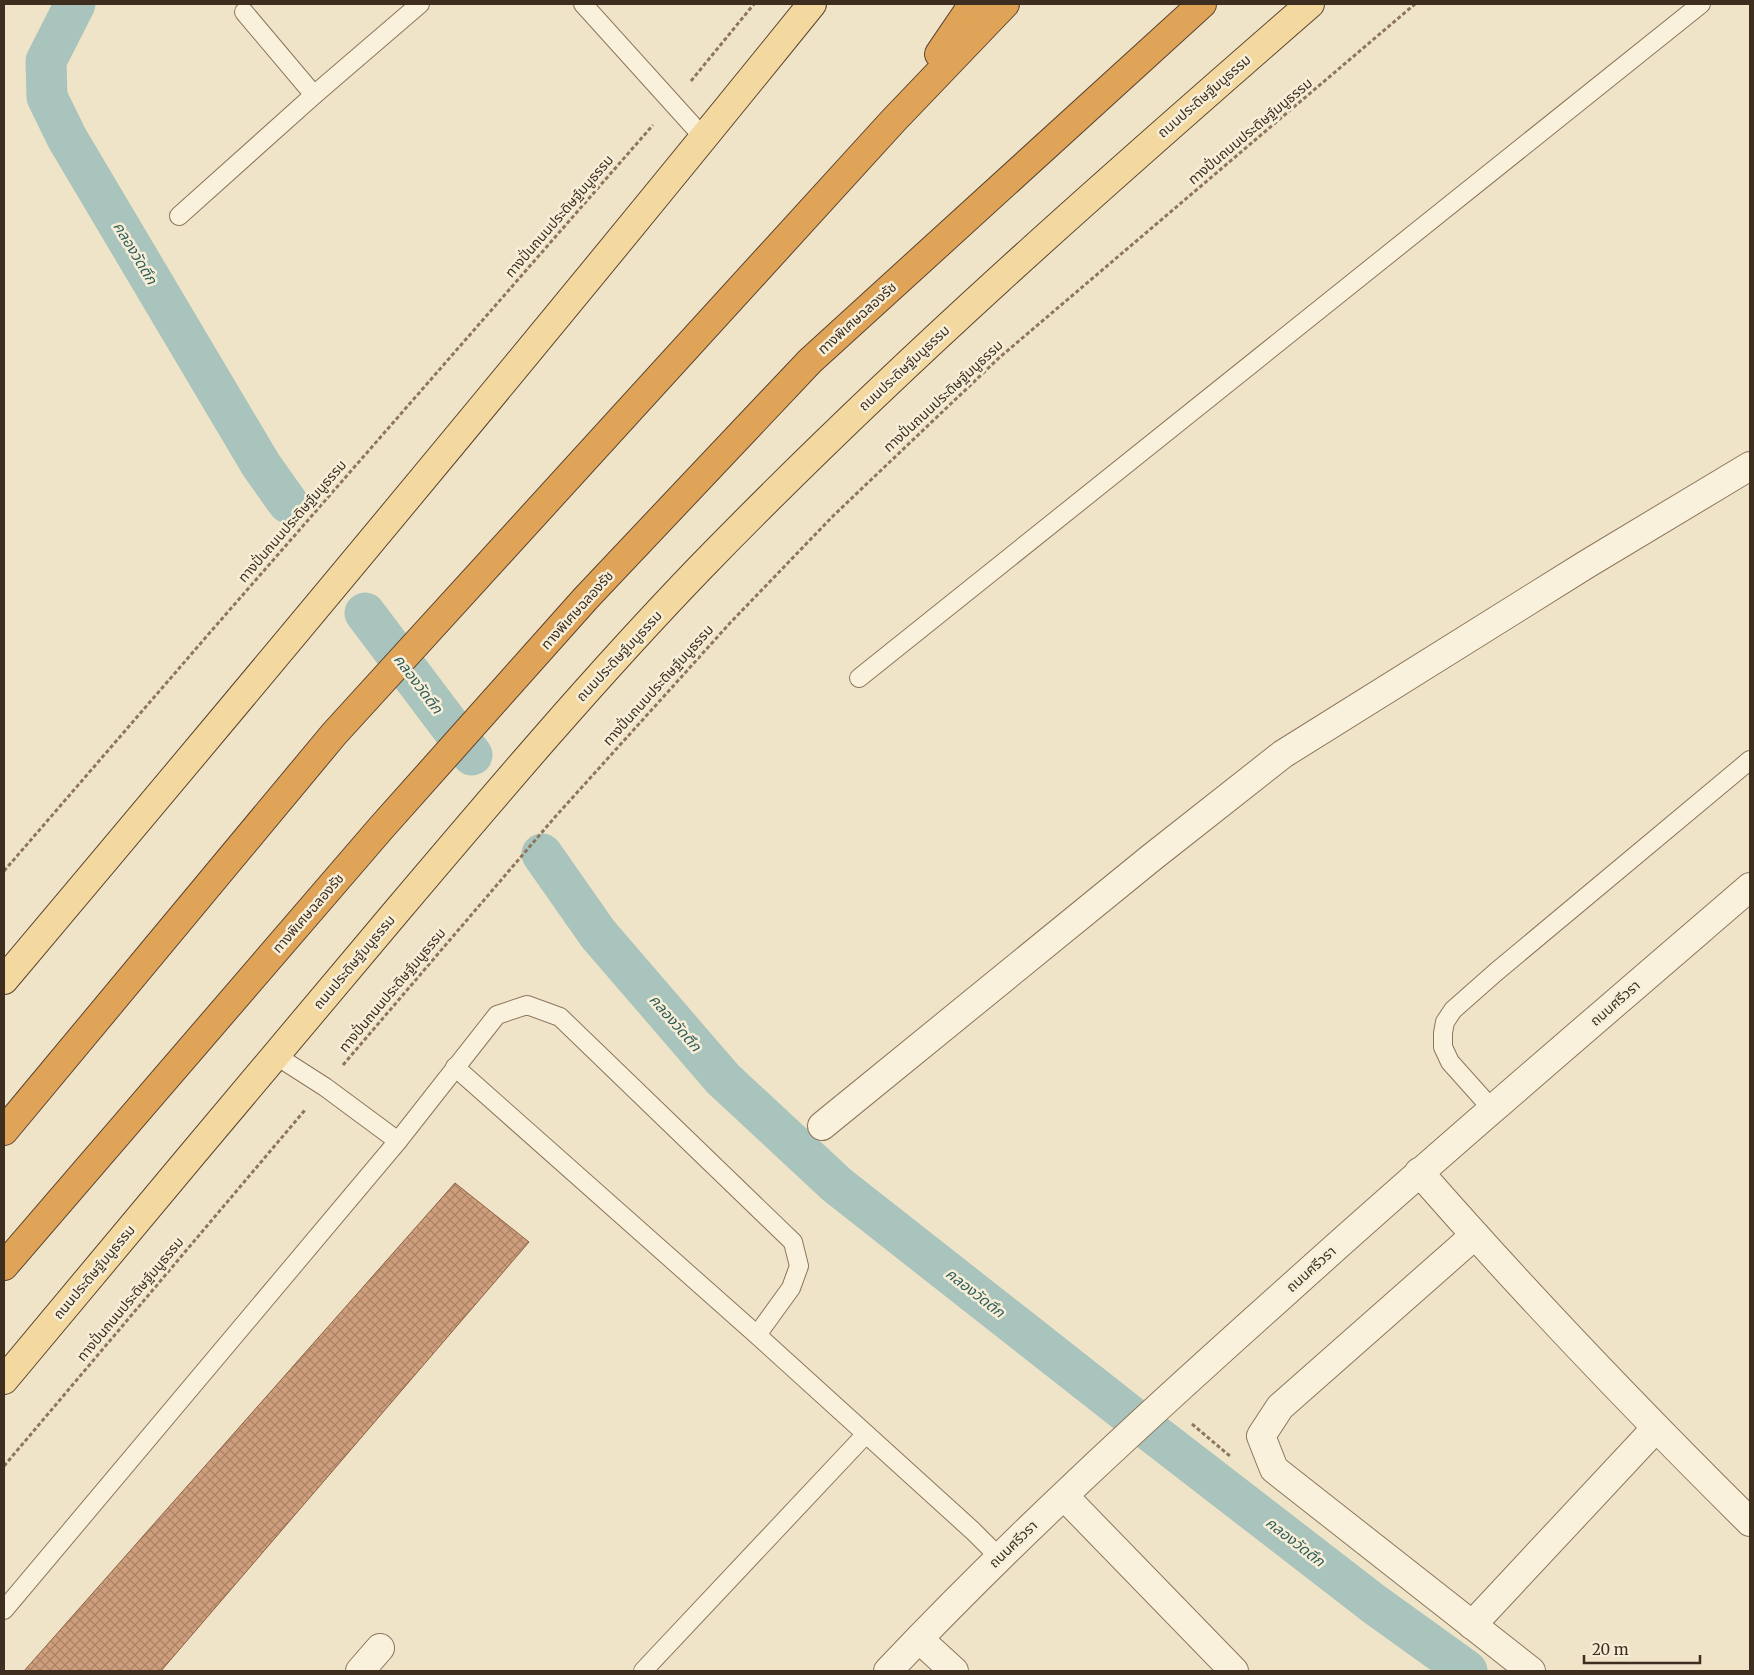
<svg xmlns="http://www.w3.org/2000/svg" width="1754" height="1675" font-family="Merriweather,'Noto Sans Thai',serif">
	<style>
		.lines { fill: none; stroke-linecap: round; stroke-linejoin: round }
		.canal { stroke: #a9c4bc; stroke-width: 41 }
		.building { fill: url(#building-cross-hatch); stroke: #8d5f41 }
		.service-casing { stroke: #8d765c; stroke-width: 20 }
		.minor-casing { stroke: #8d765c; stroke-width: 30 }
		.tertiary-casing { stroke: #8d765c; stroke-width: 30 }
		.primary-casing { stroke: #5b4430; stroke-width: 30 }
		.motorway-casing { stroke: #5b4430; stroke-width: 30 }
		.path { stroke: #8d765c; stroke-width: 3; stroke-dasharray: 4 2.5; stroke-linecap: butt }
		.service { stroke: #faf1dc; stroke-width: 18 }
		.minor { stroke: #faf1dc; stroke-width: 28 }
		.tertiary { stroke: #faf1dc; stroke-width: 28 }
		.primary { stroke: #f3d9a0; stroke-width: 28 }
		.motorway { stroke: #e0a458; stroke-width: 28 }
		.labels { text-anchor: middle; stroke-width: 5; stroke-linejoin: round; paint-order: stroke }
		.street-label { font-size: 14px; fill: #3d2e20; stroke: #f7eed8 }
		.water-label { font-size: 15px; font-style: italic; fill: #2f5d5a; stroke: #f7eed8 }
	</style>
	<defs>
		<pattern id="building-cross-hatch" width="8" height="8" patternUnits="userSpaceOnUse" patternTransform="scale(1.25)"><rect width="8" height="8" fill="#cf9f7d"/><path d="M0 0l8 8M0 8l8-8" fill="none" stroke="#a98266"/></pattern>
	</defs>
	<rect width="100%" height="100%" fill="#f0e4c8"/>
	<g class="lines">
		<g class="canal">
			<path d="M75,4L46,61L47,97L67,138L261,465L288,503"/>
			<path d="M365,613L472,755"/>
			<path d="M542,854L598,934L723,1079L837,1185L1150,1431L1374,1604L1467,1671"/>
		</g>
	</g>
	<path class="building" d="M455,1183L529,1242L161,1671H24Z"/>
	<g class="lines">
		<defs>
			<g id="service">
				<path d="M583,4L704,138"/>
				<path d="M244,12L314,95"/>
				<path d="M179,216L314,95L420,4"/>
				<path d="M859,678L1701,4"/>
				<path d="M275,1055L325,1087L398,1141"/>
				<path d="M455,1067L757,1335L973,1531L999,1557"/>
				<path d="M1492,1109L1450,1062L1443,1047V1033L1445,1022L1453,1010L1496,972L1750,760"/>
				<path d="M4,1610L398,1141L497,1015L527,1005L560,1017L793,1242L799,1266L791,1288L757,1335"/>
				<path d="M643,1671L866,1434"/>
			</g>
			<g id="minor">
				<path d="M822,1126L1151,858L1283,754L1587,564L1750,466"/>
				<path d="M1419,1172C1525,1293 1636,1409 1750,1522"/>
				<path d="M1475,1235L1280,1407L1261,1436L1274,1469L1531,1671"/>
				<path d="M1064,1496L1234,1671"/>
				<path d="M1472,1625L1656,1428"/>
				<path d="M919,1639L954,1671"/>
				<path d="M360,1671L380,1648"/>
			</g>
			<path id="tertiary" d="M888,1671C1012,1540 1144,1419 1278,1299C1433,1159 1592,1023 1750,887"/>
			<g id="primary">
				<path d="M4,980C276,657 547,332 812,4"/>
				<path d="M4,1380C134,1224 265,1067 396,912C495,795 594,678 700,568C893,369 1101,186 1310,4"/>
			</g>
			<g id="motorway">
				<path d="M939,54L973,4"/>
				<path d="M4,1131L334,734L893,121L1005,4"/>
				<path d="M4,1266L381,828L586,598L810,361L1202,4"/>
			</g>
		</defs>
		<use href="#service" class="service-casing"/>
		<use href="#minor" class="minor-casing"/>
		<use href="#tertiary" class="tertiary-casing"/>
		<use href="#primary" class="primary-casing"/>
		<use href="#motorway" class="motorway-casing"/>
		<g class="path">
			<path d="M691,81L754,4"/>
			<path d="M4,871L213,629L653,125"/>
			<path d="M343,1065L555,817L730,623L833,516L1000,357L1415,4"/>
			<path d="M1192,1424L1231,1457"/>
			<path d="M4,1466L305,1110"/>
		</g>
		<use href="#service" class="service"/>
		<use href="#minor" class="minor"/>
		<use href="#tertiary" class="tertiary"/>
		<use href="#primary" class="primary"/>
		<use href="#motorway" class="motorway"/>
	</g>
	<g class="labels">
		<g class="street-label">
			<text transform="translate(1204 96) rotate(-41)" y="5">ถนนประดิษฐ์มนูธรรม</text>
			<text transform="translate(1250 131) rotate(-40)" y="5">ทางปั่นถนนประดิษฐ์มนูธรรม</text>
			<text transform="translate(559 216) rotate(-49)" y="5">ทางปั่นถนนประดิษฐ์มนูธรรม</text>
			<text transform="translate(857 318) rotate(-42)" y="5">ทางพิเศษฉลองรัช</text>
			<text transform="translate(904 368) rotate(-43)" y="5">ถนนประดิษฐ์มนูธรรม</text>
			<text transform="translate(943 396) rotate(-43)" y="5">ทางปั่นถนนประดิษฐ์มนูธรรม</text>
			<text transform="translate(292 521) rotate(-49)" y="5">ทางปั่นถนนประดิษฐ์มนูธรรม</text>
			<text transform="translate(577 610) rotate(-48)" y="5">ทางพิเศษฉลองรัช</text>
			<text transform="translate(619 656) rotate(-47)" y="5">ถนนประดิษฐ์มนูธรรม</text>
			<text transform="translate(658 685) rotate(-48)" y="5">ทางปั่นถนนประดิษฐ์มนูธรรม</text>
			<text transform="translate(308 913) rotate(-49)" y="5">ทางพิเศษฉลองรัช</text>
			<text transform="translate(354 962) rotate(-50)" y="5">ถนนประดิษฐ์มนูธรรม</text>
			<text transform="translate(392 990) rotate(-50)" y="5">ทางปั่นถนนประดิษฐ์มนูธรรม</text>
			<text transform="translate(1615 1003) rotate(-41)" y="5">ถนนศรีวรา</text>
			<text transform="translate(1311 1269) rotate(-42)" y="5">ถนนศรีวรา</text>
			<text transform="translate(94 1272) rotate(-50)" y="5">ถนนประดิษฐ์มนูธรรม</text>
			<text transform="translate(130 1299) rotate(-50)" y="5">ทางปั่นถนนประดิษฐ์มนูธรรม</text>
			<text transform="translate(1013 1544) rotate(-44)" y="5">ถนนศรีวรา</text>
		</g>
		<g class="water-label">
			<text transform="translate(135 253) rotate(59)" y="5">คลองวัดตึก</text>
			<text transform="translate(418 684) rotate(53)" y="5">คลองวัดตึก</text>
			<text transform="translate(675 1023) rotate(49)" y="5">คลองวัดตึก</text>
			<text transform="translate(975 1293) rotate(38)" y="5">คลองวัดตึก</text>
			<text transform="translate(1295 1542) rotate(38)" y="5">คลองวัดตึก</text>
		</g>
	</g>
	<rect width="1754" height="1675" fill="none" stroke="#3d2e20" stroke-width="10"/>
	<path d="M1584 1655v8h116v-8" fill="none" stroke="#3d2e20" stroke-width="2.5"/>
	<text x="1592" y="1655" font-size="15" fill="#3d2e20" stroke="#f7eed8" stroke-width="4" paint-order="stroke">20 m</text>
</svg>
